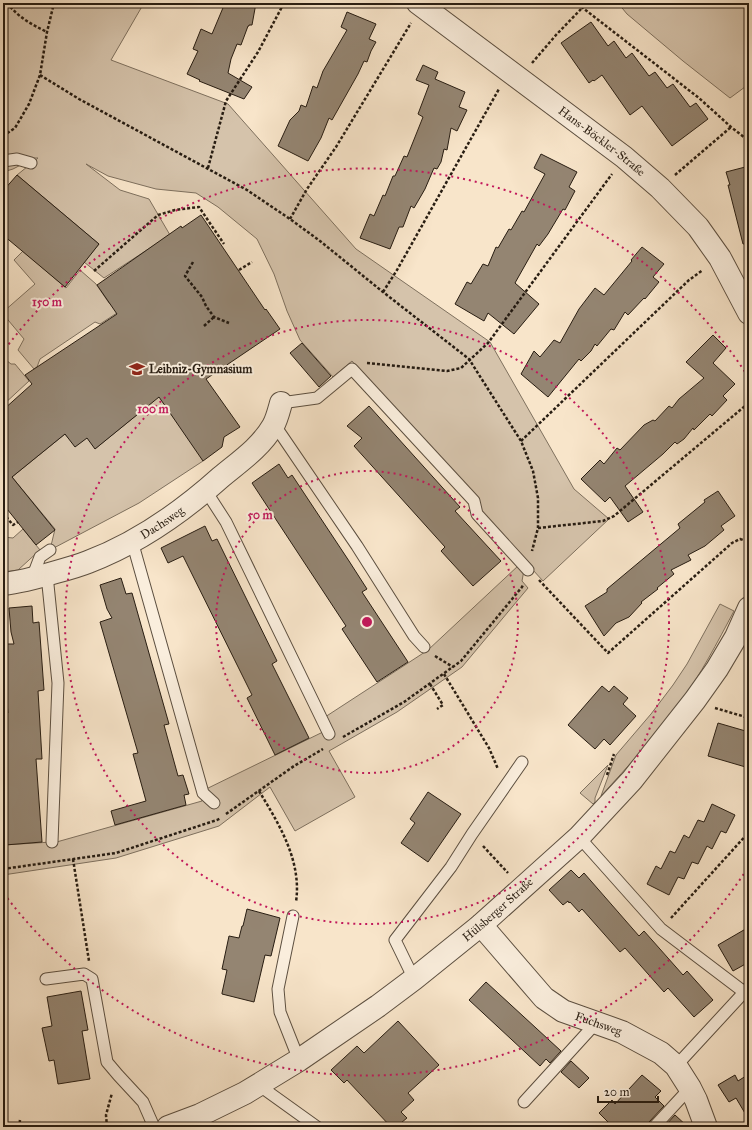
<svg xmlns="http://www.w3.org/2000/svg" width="752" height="1130" font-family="'IM FELL Great Primer',serif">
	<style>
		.green { fill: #d5c3ab; stroke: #7e705e }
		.building { fill: #948572; stroke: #281d12 }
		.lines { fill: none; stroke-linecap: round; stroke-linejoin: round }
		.service-casing { stroke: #5c4f40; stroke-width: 13 }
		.minor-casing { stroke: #5c4f40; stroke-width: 24 }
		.path { stroke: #281d12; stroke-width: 2.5; stroke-dasharray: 3 2; stroke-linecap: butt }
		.service { stroke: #faeedd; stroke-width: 11 }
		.minor { stroke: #faeedd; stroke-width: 22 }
		.ring { fill: none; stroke: #c2185b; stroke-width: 2; stroke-dasharray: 2 4 }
		.labels { text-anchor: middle; stroke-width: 4; stroke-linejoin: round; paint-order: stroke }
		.street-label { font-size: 12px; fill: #281d12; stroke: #faeedd }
		.poi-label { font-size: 12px; font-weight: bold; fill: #281d12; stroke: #faeedd; text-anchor: start }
		.centre { fill: #c2185b; stroke: #faeedd; stroke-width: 2 }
		.ring-label { font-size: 12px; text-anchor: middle; font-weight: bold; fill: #c2185b; stroke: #faeedd; stroke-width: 4; stroke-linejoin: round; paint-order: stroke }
	</style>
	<rect width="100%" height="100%" fill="#f8e5ca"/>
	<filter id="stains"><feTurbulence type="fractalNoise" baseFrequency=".005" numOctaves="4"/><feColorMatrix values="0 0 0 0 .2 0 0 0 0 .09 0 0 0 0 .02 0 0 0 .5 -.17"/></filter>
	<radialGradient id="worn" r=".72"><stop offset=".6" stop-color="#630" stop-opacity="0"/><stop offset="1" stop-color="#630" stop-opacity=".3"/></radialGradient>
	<g class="green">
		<path d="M3,3H144L111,60L228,104L356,249L490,342L574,489L609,519L543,581L480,512L476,498L352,361L333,377L300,340L287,311L274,274L257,239L218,207L196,193L156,189L108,176L86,164L120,190L149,199L170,235L104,278L84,262L99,244L17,175L38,158H34L13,169L3,172Z"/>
		<path d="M618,3H749V84L730,98L683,61L627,14Z"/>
		<path d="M23,251L66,288L80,270L96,284L109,303L120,311L100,324L95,322L40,359L37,367L34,369L18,350L24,339L3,314V312L35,284L14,260Z"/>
		<path d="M6,360L11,364H15L29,381L3,405V362Z"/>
		<path d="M161,362L203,461L139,503L50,550L55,529L12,477L65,434L69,439L81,430L96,448L138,414L122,393Z"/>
		<path d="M23,529L40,550L18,570L3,572V537L13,538Z"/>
		<path d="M519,565L524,570L522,581L528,588L462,667L397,712L329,751L355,797L295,831L270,787L219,826L116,858L3,875V845L52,842L53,843L202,801L200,792L327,730L322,719L428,650Z"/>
		<path d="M720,604L734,611C717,643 701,674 680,703C656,736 628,766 601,796L616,755L651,714L673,685L687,664Z"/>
		<path d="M608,765L595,798V802L593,804L580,793Z"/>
	</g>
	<g class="building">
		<path d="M225,3H256L252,25H249V26H248L241,45L237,44L231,59L228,73L252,87L244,99L199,81L200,80L187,74L198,51L193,49L201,29L212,34Z"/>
		<path d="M347,12L376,24L369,39L376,42L371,51L367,62L364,61L358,74L332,120L329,118L321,138L308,161L278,146L290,120L299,111L301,105L306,107L313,86L317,88L323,71L347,30L341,27Z"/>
		<path d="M591,22L608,46L614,41L626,58L632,53L649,76L655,72L667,88L673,84L690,107L696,103L708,119L672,146L642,106L630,115L602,75L594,81L593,80L589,83L561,43Z"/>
		<path d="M423,65L438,72L435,79L465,92L459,107L467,110L457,131L451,128L447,150L444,149L441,162L437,169L434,168L425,189L414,208L411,206L403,227H399L390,249L360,238L370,214L374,216L383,195L385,196L393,176H395L404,156L407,157L423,117L418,114L429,85L416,80Z"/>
		<path d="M541,154L577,172L569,187L575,191L565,210L563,209L548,234L539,246L537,244L515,283L539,304L514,334L488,313L484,321L455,304L467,282L471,284L483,264L488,266L496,247L498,248L509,229L511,230L522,211L524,212L545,174L534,168Z"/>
		<path d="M749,166V243L743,244L728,185H730L726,172Z"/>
		<path d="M17,175L99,244L65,287L3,235V191Z"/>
		<path d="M201,215L265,310L266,309L280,329L206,379L240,427L224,437L222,447L203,461L159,397L95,449L87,438L75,447L65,434L12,477L55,530L36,545L3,504V410L32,384L25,375L117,314L97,285L181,226L182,228Z"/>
		<path d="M642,247L664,264L653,277L659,282L645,299L644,298L628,315L625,312L614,330L611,329L597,346L595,344L591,351L581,361L579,359L548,397L521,374L534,351L540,357L554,340L560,343L579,309L595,288L604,295L632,261L631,260Z"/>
		<path d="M713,335L726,348L713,363L735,384L723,396L727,400L712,416L710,414L694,430L693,428L684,439L677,444L675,442L663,454L625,486L643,512L628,522L610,497L605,502L581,479L600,460L604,464L617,448L620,450L644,425L653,420L655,421L669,406L672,408L679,399L704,378L686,362Z"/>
		<path d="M302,343L331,376L319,387L290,353Z"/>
		<path d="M369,406L460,507L455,511L501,561L473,586L441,551L445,547L354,446L362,438L347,426Z"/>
		<path d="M279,464L288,478L292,475L349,561L367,589L362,592L408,662L377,682L342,629L346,626L252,483Z"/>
		<path d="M718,491L735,516L721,526L724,530L705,546L688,555L691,560L671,570L674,574L657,588L658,589L641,602L642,603L629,617L616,623L604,636L585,606L607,592V589L680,528L678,524L705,502L704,500Z"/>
		<path d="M205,526L212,541L217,539L277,661L272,664L309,738L275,755L247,698L252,695L183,556L168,563L161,548Z"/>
		<path d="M121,578L126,594L132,593L169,724L164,725L178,776L183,775L189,794L184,795L186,805L115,825L111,811L146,801L133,754L138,753L100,622L112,618L107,609L100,585Z"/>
		<path d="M32,606L33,623L39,622L44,690L38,691L42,759H36L42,842L5,845L3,816V781H6L3,739V713H8L3,664V644H14L11,632L9,608Z"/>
		<path d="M602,686L609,692L614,686L628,698L623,704L636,716L610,745L604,739L595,749L568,725Z"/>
		<path d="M718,723L749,732V768L708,756Z"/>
		<path d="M428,792L461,814L428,862L401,843L415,823L410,819Z"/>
		<path d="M712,804L735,815L726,833L721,831L712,849L707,846L698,864L692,862L684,879L678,877L669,895L647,884L656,866L661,869L670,851L675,853L684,835L689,838L698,820L704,822Z"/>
		<path d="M571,870L579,878L584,873L639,936L644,931L683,975L687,971L713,1000L694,1017L668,988L664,992L625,948L620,952L582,909L579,912L570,902L569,903L568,901L563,905L549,890Z"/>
		<path d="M247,909L280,918L271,956L265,955L254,1002L222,994V993L227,970L222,969L229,936L239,938L242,926H243Z"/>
		<path d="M749,927V962L733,971L718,945Z"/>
		<path d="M486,982L561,1051L550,1063L546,1059L540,1066L469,1000Z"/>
		<path d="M81,991L88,1030L82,1031L90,1079L58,1084L54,1060L49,1061L42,1028L52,1026L47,997Z"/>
		<path d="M398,1021L439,1065L408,1093L414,1100L401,1112L407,1118L396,1127H391L347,1080L344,1083L331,1070L357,1046L364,1053Z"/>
		<path d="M571,1061L589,1078L579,1088L561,1072Z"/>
		<path d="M749,1074V1120L736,1098L729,1102L718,1085L735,1075L738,1081Z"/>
		<path d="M642,1075L661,1091L655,1097L664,1106L649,1122L647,1127H613L599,1113L612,1100L615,1104Z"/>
		<path d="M675,1115L688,1127H664Z"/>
	</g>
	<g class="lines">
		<defs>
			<g id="service">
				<path d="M3,161L17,159L31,163"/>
				<path d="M281,403L317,398L352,369L474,501L477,514L528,570"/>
				<path d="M274,424L357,546L414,636L424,647"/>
				<path d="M206,491L226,522L329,734"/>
				<path d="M132,541L203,793L214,803"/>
				<path d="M47,575L58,683L52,842"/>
				<path d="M32,578L40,557L50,550"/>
				<path d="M579,837L661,929L744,992"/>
				<path d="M293,916L278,989L280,1012L299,1060"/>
				<path d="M46,979L84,974L92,979L107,1062L118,1075L143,1102L154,1127"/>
				<path d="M414,979L395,940L451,867L472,834L522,762"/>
				<path d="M676,1066L749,987"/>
				<path d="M257,1084L317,1127"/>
				<path d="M524,1102L596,1023"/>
				<path d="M654,1127L690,1088"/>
			</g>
			<g id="minor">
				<path id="s1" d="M418,3L624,157L660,188L698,227L720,258L749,313"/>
				<path id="s2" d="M3,584C21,582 39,577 56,572C67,569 78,566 88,562C138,543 182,512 221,477C239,462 261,447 273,426C277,419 279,410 281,403"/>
				<path id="s3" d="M481,925L544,998L563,1011L622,1032L661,1053L676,1066L690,1088L696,1100L706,1127"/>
				<path id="s4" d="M168,1127L200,1115L245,1093L299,1060L378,1006L414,979L481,925L579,837L632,780L695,700L717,669L736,637L749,608"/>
			</g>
		</defs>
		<use href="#service" class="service-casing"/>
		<use href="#minor" class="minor-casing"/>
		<g class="path">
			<path d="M7,3C19,18 31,24 47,32"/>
			<path d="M572,3L579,5L699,98L731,127L749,141"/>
			<path d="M532,63L556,35L583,7"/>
			<path d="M40,75L79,99L247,190L290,219L320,241L383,292L469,359L521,441L533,471L538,498V528L532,551"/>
			<path d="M3,136L15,128L29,104L40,75L47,32L54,3"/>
			<path d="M208,168L226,101L258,52L284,3"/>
			<path d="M675,175L731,127"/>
			<path d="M290,219L307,189L336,147L411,23"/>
			<path d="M193,262L185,276L202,297L206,306L214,317L229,323"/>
			<path d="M239,270L252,262"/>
			<path d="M94,271L158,215L175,210L199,207L224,244"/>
			<path d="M383,292L397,270L499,89"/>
			<path d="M204,326L214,317"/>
			<path d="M367,363L447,371L461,368L488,343L612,174"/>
			<path d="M521,441L689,280L703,270"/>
			<path d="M3,513L13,525L18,522"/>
			<path d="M538,528L603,521L614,516L745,406L749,404"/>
			<path d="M539,580L608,653L732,543L740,539L749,542"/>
			<path d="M435,656L453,667"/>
			<path d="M444,674L489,748L498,769"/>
			<path d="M430,684L443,705L437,709"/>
			<path d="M715,708L749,718"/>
			<path d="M343,737L404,702L461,661L522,587L523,585"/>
			<path d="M607,775L614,754"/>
			<path d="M259,791C279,824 302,861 296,902"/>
			<path d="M226,814L294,766L323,749"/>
			<path d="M483,846L508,873"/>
			<path d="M73,859L89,961"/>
			<path d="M3,869L116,853L217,820L221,818"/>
			<path d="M671,918L749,832"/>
			<path d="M19,1127L20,1120"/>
			<path d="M107,1127L106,1115L112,1093"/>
		</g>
		<use href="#service" class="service"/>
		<use href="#minor" class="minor"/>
	</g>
	<g class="ring">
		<circle cx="367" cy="622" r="151"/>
		<circle cx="367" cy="622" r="302"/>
		<path d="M747 869A453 453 0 0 1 5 895M5 349A453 453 0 0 1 747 375"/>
	</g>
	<defs>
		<symbol id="school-bare" viewBox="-9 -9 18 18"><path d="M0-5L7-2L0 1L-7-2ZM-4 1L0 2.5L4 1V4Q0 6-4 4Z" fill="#8f2418" stroke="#faeedd" stroke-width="2.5" paint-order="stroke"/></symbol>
	</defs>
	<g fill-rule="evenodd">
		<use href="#school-bare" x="126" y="358" width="22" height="22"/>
	</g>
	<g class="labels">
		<g class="street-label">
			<text dy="4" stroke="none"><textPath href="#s1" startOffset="230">Hans-Böckler-Straße</textPath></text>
			<text dy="4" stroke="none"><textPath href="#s2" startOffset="172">Dachsweg</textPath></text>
			<text dy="4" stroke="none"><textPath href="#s4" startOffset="397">Hülsberger Straße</textPath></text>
			<text dy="4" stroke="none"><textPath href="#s3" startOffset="157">Fuchsweg</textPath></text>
		</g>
		<g class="poi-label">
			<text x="149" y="373">Leibniz-Gymnasium</text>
		</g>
	</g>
	<circle cx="367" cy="622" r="6" class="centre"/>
	<g class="ring-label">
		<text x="47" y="306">150 m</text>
		<text x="153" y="413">100 m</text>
		<text x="260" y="519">50 m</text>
	</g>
	<rect width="752" height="1130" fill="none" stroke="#f8e5ca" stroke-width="16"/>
	<rect x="4" y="4" width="744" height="1122" fill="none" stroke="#281d12" stroke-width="2"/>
	<rect x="8" y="8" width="736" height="1114" fill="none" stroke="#281d12"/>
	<path d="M598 1096v6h60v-6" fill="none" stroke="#281d12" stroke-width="2"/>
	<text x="604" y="1096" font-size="12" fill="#281d12" stroke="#faeedd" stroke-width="3" paint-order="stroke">20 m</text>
	<rect width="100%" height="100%" filter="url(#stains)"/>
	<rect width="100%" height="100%" fill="url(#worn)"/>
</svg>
